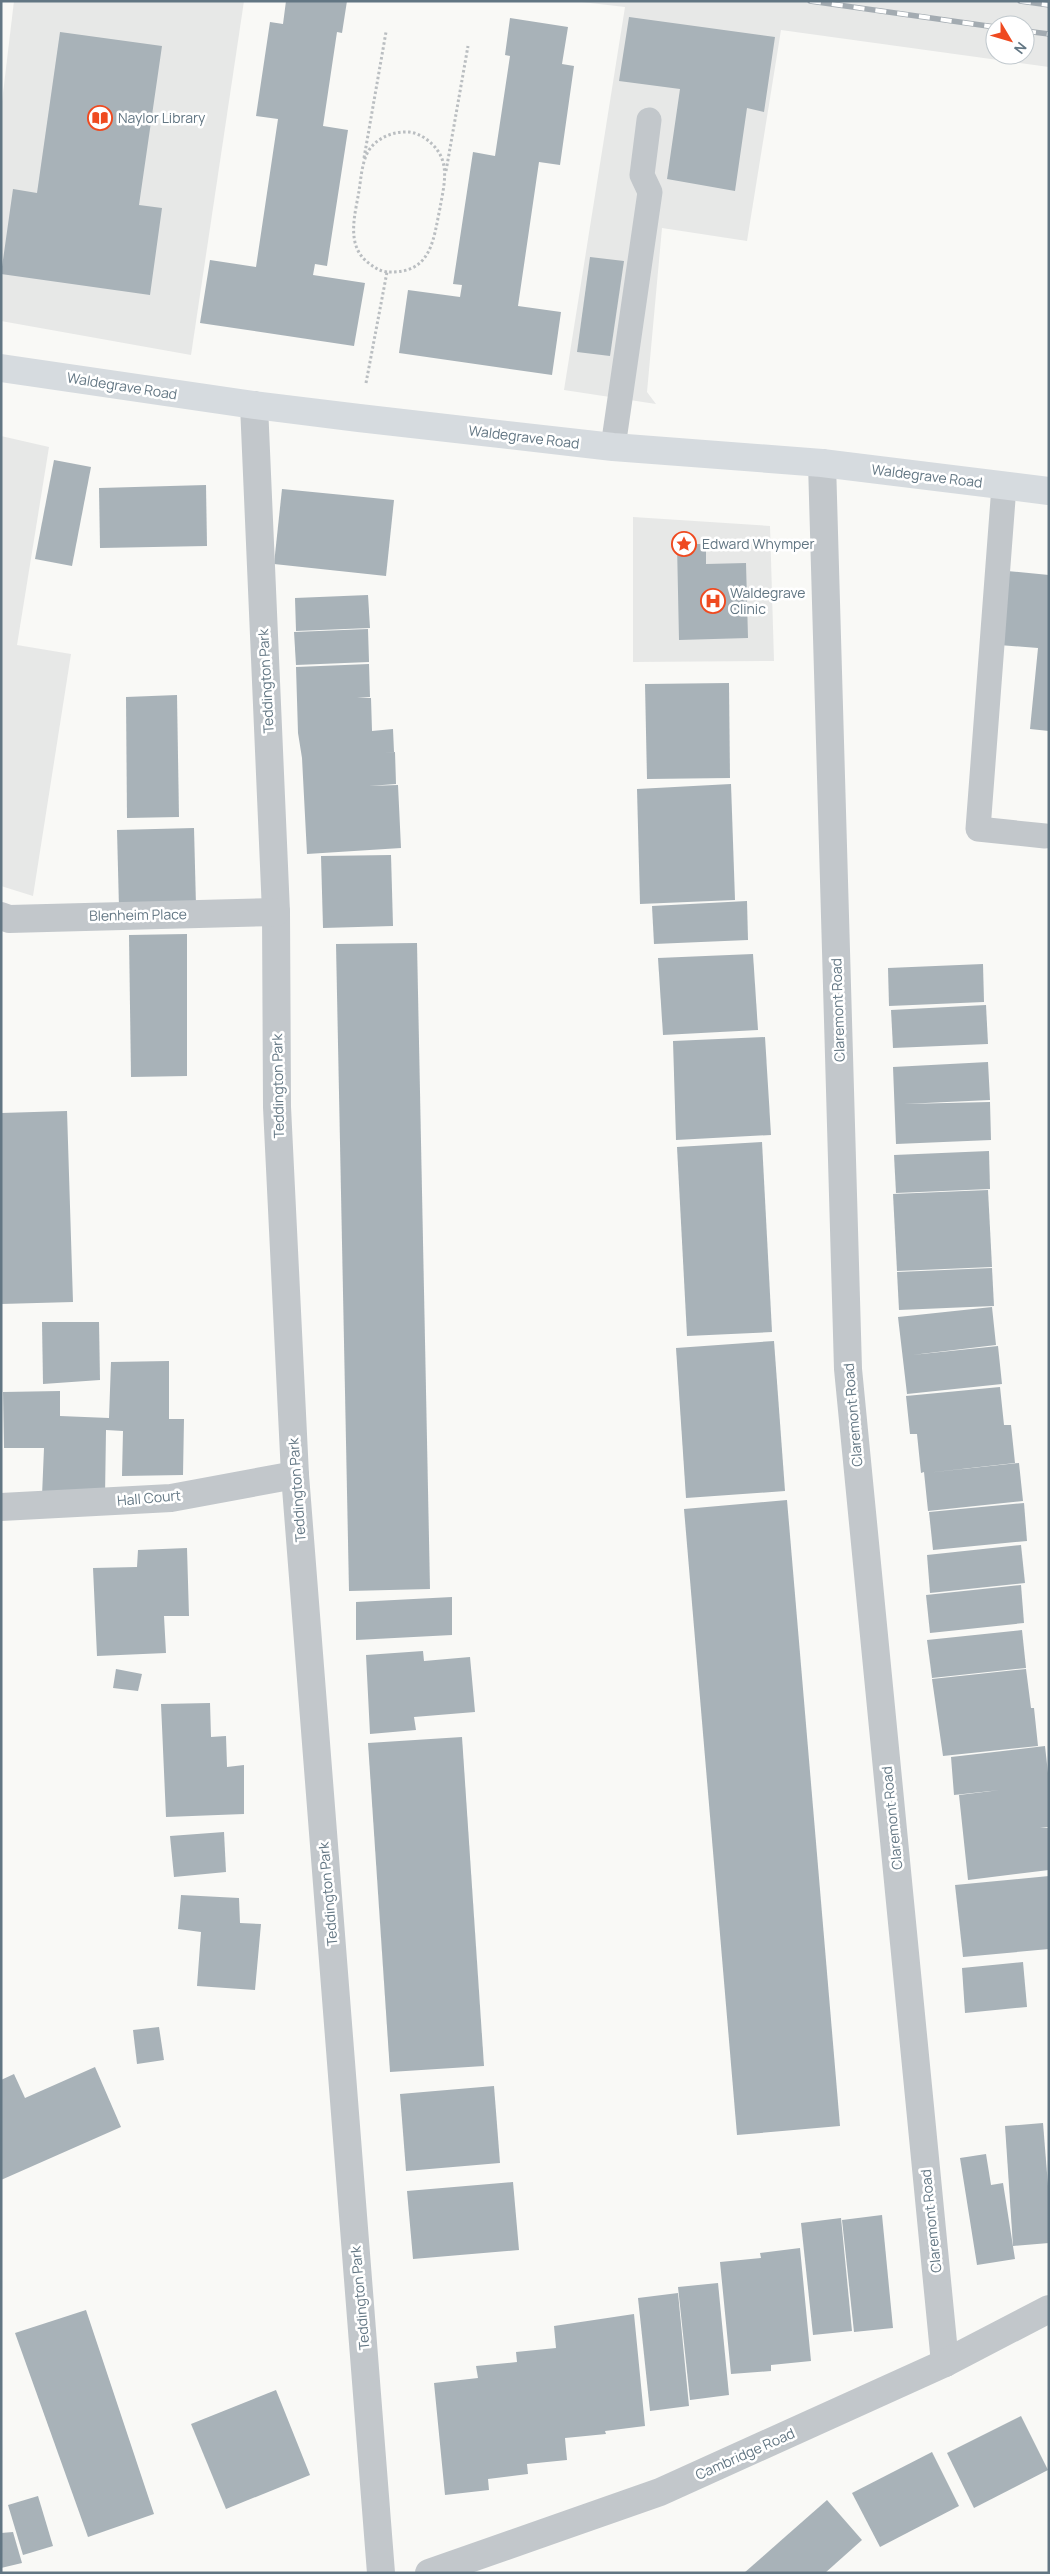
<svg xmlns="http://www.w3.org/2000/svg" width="1050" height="2574" font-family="Manrope,sans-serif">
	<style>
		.built { fill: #e7e8e7; fill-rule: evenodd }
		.building { fill: #a8b2b8 }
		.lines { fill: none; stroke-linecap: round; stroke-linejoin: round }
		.path { stroke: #babec1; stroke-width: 3; stroke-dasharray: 2.5 2.5; stroke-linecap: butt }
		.service { stroke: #c2c7cb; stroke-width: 25 }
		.minor { stroke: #c2c7cb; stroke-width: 28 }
		.primary { stroke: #d6dbdf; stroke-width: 28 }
		.rail-casing { stroke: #a3abb1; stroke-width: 5.5 }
		.rail { stroke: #fff; stroke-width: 4; stroke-dasharray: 11; stroke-linecap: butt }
		.labels { text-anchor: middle; stroke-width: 5; stroke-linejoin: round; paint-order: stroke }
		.poi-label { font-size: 14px; fill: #627683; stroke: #fff; text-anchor: start }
		.street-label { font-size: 14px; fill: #627683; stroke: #fff }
	</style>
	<rect width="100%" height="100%" fill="#f9f9f6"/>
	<g class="built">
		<path d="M14,1H244L191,355L1,321V110Z"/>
		<path d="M573,1H1049V67L781,30L747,241L662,228L647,392L656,404L564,390L625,7ZM995,25H1025V55H995Z"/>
		<path d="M1,436L49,447L17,645L71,654L33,896L1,886Z"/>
		<path d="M633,517L770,526L774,661L633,662Z"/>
	</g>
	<g class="building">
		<path d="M286,1H347L342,33L337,32L323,126L348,130L327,266L315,264L313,275L365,283L354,346L200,323L210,260L256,267L278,119L256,116L270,22L283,24Z"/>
		<path d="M629,17L775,37L764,112L747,108L735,191L667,179L680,89L619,81Z"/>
		<path d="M510,18L568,27L562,64L574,66L560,165L539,162L518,306L561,312L552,375L399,353L408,290L460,297L462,285L453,284L473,152L495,156L510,56L505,55Z"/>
		<path d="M60,32L162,46L139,205L162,208L150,295L1,274L13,189L37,193Z"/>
		<path d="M590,257L624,261L610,356L577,352Z"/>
		<path d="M54,460L91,467L72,566L35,559Z"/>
		<path d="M206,485L207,546L100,548L99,488Z"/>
		<path d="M282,489L394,500L386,576L274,564Z"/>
		<path d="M677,544H706V564L746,563L748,638L679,640Z"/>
		<path d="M1007,571L1049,575V731L1030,729L1038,648L999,645Z"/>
		<path d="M368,595L370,628L296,631L295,598Z"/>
		<path d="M368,629L369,662L296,665L294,632Z"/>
		<path d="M369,664L370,697L357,698H371L372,731L393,729L394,752L381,753L395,752L396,784L369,786L398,785L401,848L307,854L302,758L298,733L296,667Z"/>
		<path d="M729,683L730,778L647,779L645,684Z"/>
		<path d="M177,695L179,817L127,818L126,697Z"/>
		<path d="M731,784L735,900L640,904L637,789Z"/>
		<path d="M194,828L196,906L119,908L117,830Z"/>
		<path d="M391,855L393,926L323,928L321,856Z"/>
		<path d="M747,901L748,940L654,944L652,906Z"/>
		<path d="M187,934V1076L131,1077L129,935Z"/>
		<path d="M417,943L430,1589L349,1591L336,944Z"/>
		<path d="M753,954L758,1030L663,1035L658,958Z"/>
		<path d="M983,964L984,1002L889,1006L888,968Z"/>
		<path d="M986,1005L988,1044L893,1048L891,1010Z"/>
		<path d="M765,1037L771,1135L676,1140L673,1041Z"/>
		<path d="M988,1062L990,1100L904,1104L990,1102L991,1140L896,1144L893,1067Z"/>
		<path d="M67,1111L73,1302L1,1304V1113Z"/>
		<path d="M762,1142L772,1332L687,1336L677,1147Z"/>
		<path d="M989,1151L990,1189L896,1193L894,1155Z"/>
		<path d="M988,1190L992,1267L897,1271L893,1194Z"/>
		<path d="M992,1268L994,1306L899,1310L897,1272Z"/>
		<path d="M992,1307L996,1345L912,1355L998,1346L1002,1384L907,1394L898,1317Z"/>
		<path d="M42,1322H99L100,1380L43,1384Z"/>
		<path d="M774,1341L785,1491L686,1498L676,1348Z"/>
		<path d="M169,1361V1419H184L183,1475L122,1476L123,1431L106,1430L105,1497L42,1496L44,1448H4L3,1392L60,1391V1416L109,1418L111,1362Z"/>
		<path d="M1000,1387L1004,1425H1011L1015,1463L926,1473L1019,1463L1023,1501L928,1511L924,1472L921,1473L917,1434H910L906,1396Z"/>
		<path d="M787,1500L840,2126L737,2135L684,1509Z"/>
		<path d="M1024,1503L1027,1541L933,1550L929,1512Z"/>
		<path d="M1021,1545L1025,1583L930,1593L927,1555Z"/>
		<path d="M187,1548L189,1616H164L166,1653L97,1656L93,1568L137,1567L138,1550Z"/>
		<path d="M1021,1585L1024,1623L930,1633L926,1595Z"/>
		<path d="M452,1597V1635L356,1640V1602Z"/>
		<path d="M1022,1630L1026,1668L932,1678L927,1640Z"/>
		<path d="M423,1651L424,1661L470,1657L475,1712L414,1717L416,1730L370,1734L366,1655Z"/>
		<path d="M116,1669L142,1674L138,1691L113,1688Z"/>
		<path d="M1026,1669L1031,1708H1034L1038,1746L943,1756L932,1679Z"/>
		<path d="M210,1703L211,1737L226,1736L227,1767L244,1765V1814L166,1817L161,1704Z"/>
		<path d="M462,1737L484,2066L390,2072L368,1743Z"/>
		<path d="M1045,1746L1049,1782V1827L1040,1828H1049V1870L968,1880L959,1795L1000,1790L954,1795L951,1757Z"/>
		<path d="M224,1832L226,1872L174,1877L170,1836Z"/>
		<path d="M1049,1876V1949L963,1957L955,1885Z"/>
		<path d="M181,1895L239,1898L240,1923L261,1924L255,1990L197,1986L201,1932L178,1929Z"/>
		<path d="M1023,1962L1027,2007L965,2013L962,1968Z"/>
		<path d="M159,2027L164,2060L137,2064L133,2030Z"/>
		<path d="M95,2067L121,2127L1,2180V2080L14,2074L25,2098Z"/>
		<path d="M494,2086L500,2163L406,2171L400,2094Z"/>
		<path d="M1043,2123L1049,2198V2243L1013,2246L1005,2126Z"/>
		<path d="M986,2154L991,2185L1003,2183L1015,2259L977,2265L960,2158Z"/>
		<path d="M513,2182L519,2250L413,2259L407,2191Z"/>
		<path d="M882,2215L893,2328L854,2332L842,2220Z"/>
		<path d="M841,2218L852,2331L813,2335L801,2223Z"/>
		<path d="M800,2248L811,2361L771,2365V2371L731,2374L720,2262L761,2258L760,2253Z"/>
		<path d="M718,2283L729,2395L690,2400L678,2287Z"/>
		<path d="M678,2293L689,2406L650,2411L638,2298Z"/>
		<path d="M86,2310L154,2514L88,2537L15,2333Z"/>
		<path d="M634,2314L645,2426L605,2431L606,2434L565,2438L567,2460L527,2464L528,2474L488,2479L489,2490L445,2495L434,2383L478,2378L476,2366L517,2362L516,2352L556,2348L554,2326Z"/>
		<path d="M276,2390L310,2475L226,2509L191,2424Z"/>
		<path d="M1021,2416L1048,2470L974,2508L947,2453Z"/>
		<path d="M932,2452L959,2506L880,2547L852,2493Z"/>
		<path d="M38,2496L53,2546L23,2555L8,2505Z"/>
		<path d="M827,2500L862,2540L825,2573H744Z"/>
		<path d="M13,2532L22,2563L1,2568V2533Z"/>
	</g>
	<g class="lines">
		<g class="path">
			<path d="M364,158L386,32"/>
			<path d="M446,171L468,46"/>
			<path d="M366,383L387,272C431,274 433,242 440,208C444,185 451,162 432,144C426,138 418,133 409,132C394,131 378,137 369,150C362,161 361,178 359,191C355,215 345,247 370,264C375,268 380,271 387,272"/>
		</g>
		<g class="service">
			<path d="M613,447L650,192L642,175L649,120"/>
			<path d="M1004,486L978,829L1045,836"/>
		</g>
		<g class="minor">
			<path d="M254,405L276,912L277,1107L295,1475L381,2573"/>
			<path d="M822,463L848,1369L945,2363"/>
			<path d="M1,916L9,919L276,912"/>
			<path d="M1,1507L171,1498L295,1475"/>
			<path d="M429,2573L660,2492L945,2363L1049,2309"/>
		</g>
		<path class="primary" d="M1,368L254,405L359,418L613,447L822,463L1049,491"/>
		<defs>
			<g id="rail">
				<path d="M810,1L995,27"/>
				<path d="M1020,1L1049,5"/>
				<path d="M1025,31L1049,34"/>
			</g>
		</defs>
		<use href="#rail" class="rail-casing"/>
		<use href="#rail" class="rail"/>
	</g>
	<defs>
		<symbol id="library-ring" viewBox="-11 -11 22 22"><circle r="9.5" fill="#fff" stroke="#ef4a20" stroke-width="1.5"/><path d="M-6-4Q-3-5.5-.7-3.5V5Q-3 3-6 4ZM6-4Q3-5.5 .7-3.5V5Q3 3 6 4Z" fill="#ef4a20"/></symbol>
		<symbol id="sight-ring" viewBox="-11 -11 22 22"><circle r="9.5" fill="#fff" stroke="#ef4a20" stroke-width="1.5"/><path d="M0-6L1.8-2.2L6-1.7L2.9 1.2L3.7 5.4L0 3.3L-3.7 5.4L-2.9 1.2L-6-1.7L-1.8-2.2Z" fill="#ef4a20"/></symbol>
		<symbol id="hospital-ring" viewBox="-11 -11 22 22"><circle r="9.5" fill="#fff" stroke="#ef4a20" stroke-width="1.5"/><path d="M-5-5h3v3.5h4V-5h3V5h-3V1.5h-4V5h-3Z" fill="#ef4a20"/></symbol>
	</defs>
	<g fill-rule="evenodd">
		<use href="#library-ring" x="86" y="104" width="28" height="28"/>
		<use href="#sight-ring" x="670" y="530" width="28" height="28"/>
		<use href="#hospital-ring" x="699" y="587" width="28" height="28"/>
	</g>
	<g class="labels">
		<g class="poi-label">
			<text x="118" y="123">Naylor Library</text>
			<text x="702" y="549">Edward Whymper</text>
			<text x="730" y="598">Waldegrave<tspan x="730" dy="16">Clinic</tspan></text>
		</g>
		<g class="street-label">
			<text transform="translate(122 386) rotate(9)" y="5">Waldegrave Road</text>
			<text transform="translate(524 437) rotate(7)" y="5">Waldegrave Road</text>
			<text transform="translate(927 476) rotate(7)" y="5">Waldegrave Road</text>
			<text transform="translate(266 681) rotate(-93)" y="5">Teddington Park</text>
			<text transform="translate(138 915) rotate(-1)" y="5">Blenheim Place</text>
			<text transform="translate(838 1010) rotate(-92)" y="5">Claremont Road</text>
			<text transform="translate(278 1086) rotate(-91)" y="5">Teddington Park</text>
			<text transform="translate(853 1415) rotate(-95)" y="5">Claremont Road</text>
			<text transform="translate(297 1490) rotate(-94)" y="5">Teddington Park</text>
			<text transform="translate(149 1498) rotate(-5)" y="5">Hall Court</text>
			<text transform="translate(892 1818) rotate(-96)" y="5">Claremont Road</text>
			<text transform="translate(328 1894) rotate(-95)" y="5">Teddington Park</text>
			<text transform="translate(931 2221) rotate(-96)" y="5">Claremont Road</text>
			<text transform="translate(360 2298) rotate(-95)" y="5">Teddington Park</text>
			<text transform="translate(745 2454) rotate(-24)" y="5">Cambridge Road</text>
		</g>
	</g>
	<rect width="1050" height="2574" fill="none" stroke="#627683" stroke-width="5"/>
	<g transform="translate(1010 40) rotate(128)"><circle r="24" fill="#ffffff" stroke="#c0c8cd"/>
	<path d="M0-4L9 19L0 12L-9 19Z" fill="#ef4a20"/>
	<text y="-8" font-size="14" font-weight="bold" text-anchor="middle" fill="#627683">N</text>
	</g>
</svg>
